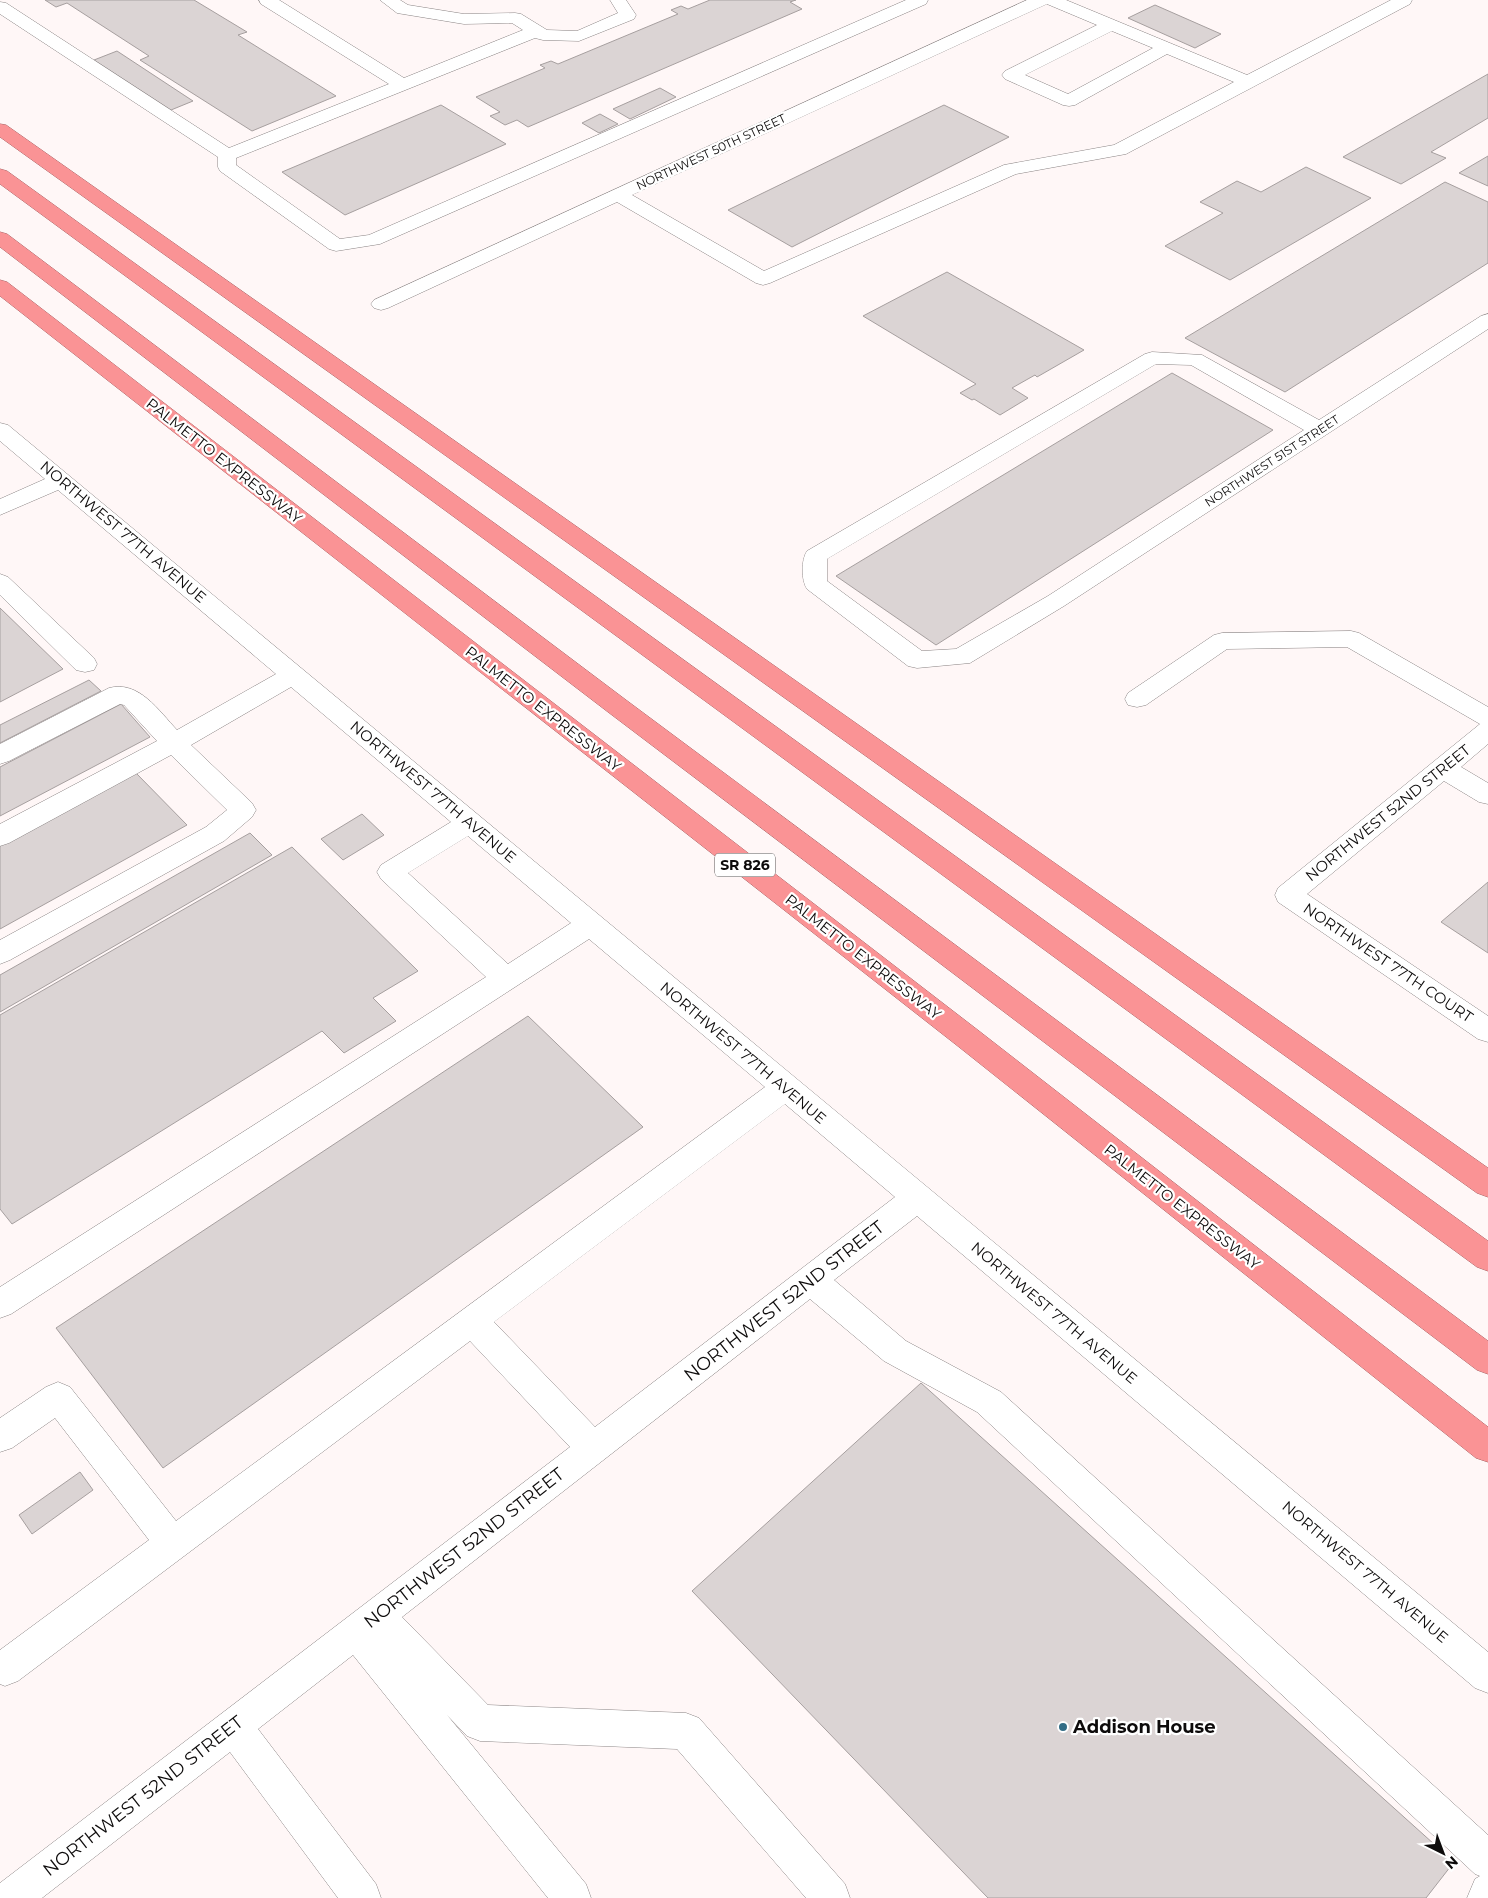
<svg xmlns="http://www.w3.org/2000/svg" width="1488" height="1898" font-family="Montserrat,sans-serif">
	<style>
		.building { fill: #dbd4d4; stroke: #a69f9f }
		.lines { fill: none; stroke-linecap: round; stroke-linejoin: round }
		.minor-casing { stroke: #898383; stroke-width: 1 }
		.highway-casing { stroke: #a76365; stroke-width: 1 }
		.minor { fill: #fff; fill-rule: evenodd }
		.highway { fill: #fa9395; fill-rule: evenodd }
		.poi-dot { fill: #326c85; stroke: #fff; stroke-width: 2 }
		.labels { text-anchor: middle; stroke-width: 4.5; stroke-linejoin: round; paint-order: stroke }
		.far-street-label { font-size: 12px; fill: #0d0b0b; stroke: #fff }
		.shield { fill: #fff; stroke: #565454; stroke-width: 1 }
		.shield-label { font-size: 14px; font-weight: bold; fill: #0d0b0b }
		.street-label { font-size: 15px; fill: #0d0b0b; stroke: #fff }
		.near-street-label { font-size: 18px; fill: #0d0b0b; stroke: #fff }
		.near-poi-label { font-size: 18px; font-weight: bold; fill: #0d0b0b; stroke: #fff; text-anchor: start }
	</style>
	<rect width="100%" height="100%" fill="#fff7f7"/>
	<g class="building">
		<path d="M45,0H194L247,32L238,35L336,96L252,131L140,60L149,56L67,3L56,7Z"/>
		<path d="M710,0H796L790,2L802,9L528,127L517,120L505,125L490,116L500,112L476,97L545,68L540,65L551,61L558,64L678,14L671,10L681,6L688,9Z"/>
		<path d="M1155,5L1221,34L1195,48L1128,18Z"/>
		<path d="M117,51L193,101L171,110L94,60Z"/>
		<path d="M1488,74V118L1431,152L1446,158L1401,184L1343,157Z"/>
		<path d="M660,88L676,97L630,119L613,109Z"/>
		<path d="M441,105L506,144L345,215L282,172Z"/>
		<path d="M944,105L1009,137L792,247L728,210Z"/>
		<path d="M600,114L618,124L599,133L582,123Z"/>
		<path d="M1488,156V186L1459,173Z"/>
		<path d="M1306,167L1371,198L1230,280L1165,246L1223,213L1200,202L1237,181L1261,192Z"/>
		<path d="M1445,182L1488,202V263L1285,392L1185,338Z"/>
		<path d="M947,272L1084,350L1037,377L1035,375L1012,388L1028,398L1000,415L974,399L972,400L960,393L976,384L863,316Z"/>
		<path d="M1172,373L1273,430L936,645L836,576Z"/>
		<path d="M0,608L63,669L0,702Z"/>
		<path d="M89,680L101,691L0,743V725Z"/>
		<path d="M121,704L150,737L0,816V767Z"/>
		<path d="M135,772L187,825L0,929V845Z"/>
		<path d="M362,814L384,835L343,860L321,839Z"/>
		<path d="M250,833L272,855L0,1012V975Z"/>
		<path d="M292,847L418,971L373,998L396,1021L344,1053L322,1031L12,1224L0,1209V1015Z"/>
		<path d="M1488,882V953L1441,922Z"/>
		<path d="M528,1016L643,1127L163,1468L56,1328Z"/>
		<path d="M921,1383L1454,1862L1426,1898H988L692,1591Z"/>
		<path d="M80,1472L93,1490L32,1534L19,1515Z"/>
	</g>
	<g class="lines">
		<defs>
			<g id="minor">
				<path d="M259,0H279L404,78L523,30L512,23L464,24L403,14L397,13L380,0H400L408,5L464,14L515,13L521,14L547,30L577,31L618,13L610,0H626L636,15L634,19L579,41L543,40L535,38L236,158V165L340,239L369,235L906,0H928L926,4L380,244L336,251L329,249L220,171L218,167V157L0,14V2L6,3L229,148L389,84L261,4Z"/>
				<path d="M1027,0H1066L1247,75L1391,0H1412L1410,4L1126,154L1016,174L770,283L763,285L756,283L617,202L388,308L381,310L374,308L371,304L374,300ZM1047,4L1097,25L1005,71L1002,75L1005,79L1063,105L1069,106L1075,105L1167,54L1234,82L1114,145L1004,165L764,271L632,195ZM1112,31L1153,48L1068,94L1025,75Z"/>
				<path d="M1488,314V329L1064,606L970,663L917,668L908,666L807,589C801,580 801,560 807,551L1145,354L1152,352L1202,355L1319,420L1481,316ZM1156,364L1191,365L1304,430L1048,596L956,649L922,651L827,581V559Z"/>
				<path d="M0,423L8,425L1488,1652V1693L1475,1688L917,1216L834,1280L906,1341L1001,1392L1488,1835V1898H1467L1475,1879L1480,1876L1475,1874L977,1412L884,1361L810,1299L402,1617L488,1705L686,1713L699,1718L845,1884L850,1898H806L677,1749L480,1741L467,1736L447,1715L586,1884L591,1898H548L353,1655L258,1729L376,1884L381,1898H338L230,1752L42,1898H0V1883L570,1447L470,1341L18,1681L5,1686L0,1684V1650L149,1540L55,1418L12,1448L0,1452V1418L46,1387L58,1382L70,1387L176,1521L765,1087L589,939L11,1314L0,1318V1287L486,977L381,879L377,872L381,865L451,822L291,687L191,745L252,803L256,810L252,817L224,841L10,960L0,964V940L206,827L227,810L171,755L9,843L0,846V824L157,741L124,705L120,704L9,761L0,764V744L109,688C139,680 159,711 177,730L276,674L58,490L0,515V499L45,479L0,441ZM468,836L571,923L508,964L408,873ZM785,1104L895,1197L595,1427L494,1322Z"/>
				<path d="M0,574L8,577L94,658L97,664L94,670L85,672L76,670L0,595Z"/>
				<path d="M1351,631L1359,633L1488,707V744L1461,767L1488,783V804L1479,802L1444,781L1307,894L1488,1016V1042L1478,1039L1278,902L1275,895L1278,888L1480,724L1347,647L1227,649L1146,705L1137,707L1128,705L1125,699L1128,693L1214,635L1222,633Z"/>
			</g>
			<g id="highway">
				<path d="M0,124L6,125L1488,1168V1197L1477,1193L0,137Z"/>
				<path d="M0,169L7,171L1488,1241V1271L1477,1267L0,184Z"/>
				<path d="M0,232L7,234L626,700L1488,1341V1374L1477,1370L608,712L0,247Z"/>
				<path d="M0,280L7,282L979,1031L1488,1427V1462L1476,1458L959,1047L0,296Z"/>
			</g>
		</defs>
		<use href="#minor" class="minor-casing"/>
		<use href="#highway" class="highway-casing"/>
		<use href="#minor" class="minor"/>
		<use href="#highway" class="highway"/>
	</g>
	<circle class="poi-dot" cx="1063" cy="1727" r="5"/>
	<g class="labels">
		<g class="far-street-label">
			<text transform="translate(711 152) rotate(-25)" y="4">NORTHWEST 50TH STREET</text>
			<text transform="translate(1272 461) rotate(-33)" y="4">NORTHWEST 51ST STREET</text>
		</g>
		<rect class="shield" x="715" y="853.5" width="60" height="23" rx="4"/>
		<g class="shield-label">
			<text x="745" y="870">SR 826</text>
		</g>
		<g class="street-label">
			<text transform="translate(224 461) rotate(38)" y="5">PALMETTO EXPRESSWAY</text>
			<text transform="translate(123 532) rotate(40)" y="5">NORTHWEST 77TH AVENUE</text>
			<text transform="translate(543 709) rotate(38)" y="5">PALMETTO EXPRESSWAY</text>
			<text transform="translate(433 792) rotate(40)" y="5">NORTHWEST 77TH AVENUE</text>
			<text transform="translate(1388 813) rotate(-39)" y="5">NORTHWEST 52ND STREET</text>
			<text transform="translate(863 957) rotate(38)" y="5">PALMETTO EXPRESSWAY</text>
			<text transform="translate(1388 963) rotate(34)" y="5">NORTHWEST 77TH COURT</text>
			<text transform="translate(743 1053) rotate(40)" y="5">NORTHWEST 77TH AVENUE</text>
			<text transform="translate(1182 1207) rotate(38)" y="5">PALMETTO EXPRESSWAY</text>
			<text transform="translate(1054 1313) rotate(40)" y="5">NORTHWEST 77TH AVENUE</text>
			<text transform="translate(1365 1572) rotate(40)" y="5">NORTHWEST 77TH AVENUE</text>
		</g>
		<g class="near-street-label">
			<text transform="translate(784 1301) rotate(-38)" y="6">NORTHWEST 52ND STREET</text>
			<text transform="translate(464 1548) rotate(-38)" y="6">NORTHWEST 52ND STREET</text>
			<text transform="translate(143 1796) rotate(-38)" y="6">NORTHWEST 52ND STREET</text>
		</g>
		<g class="near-poi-label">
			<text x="1073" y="1733">Addison House</text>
		</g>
	</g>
	<g transform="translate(1443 1853) rotate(138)" stroke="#ffffff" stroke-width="4" paint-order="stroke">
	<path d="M0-4L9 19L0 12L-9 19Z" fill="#0d0b0b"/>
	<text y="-8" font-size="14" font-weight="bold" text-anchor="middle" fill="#0d0b0b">N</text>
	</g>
</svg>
